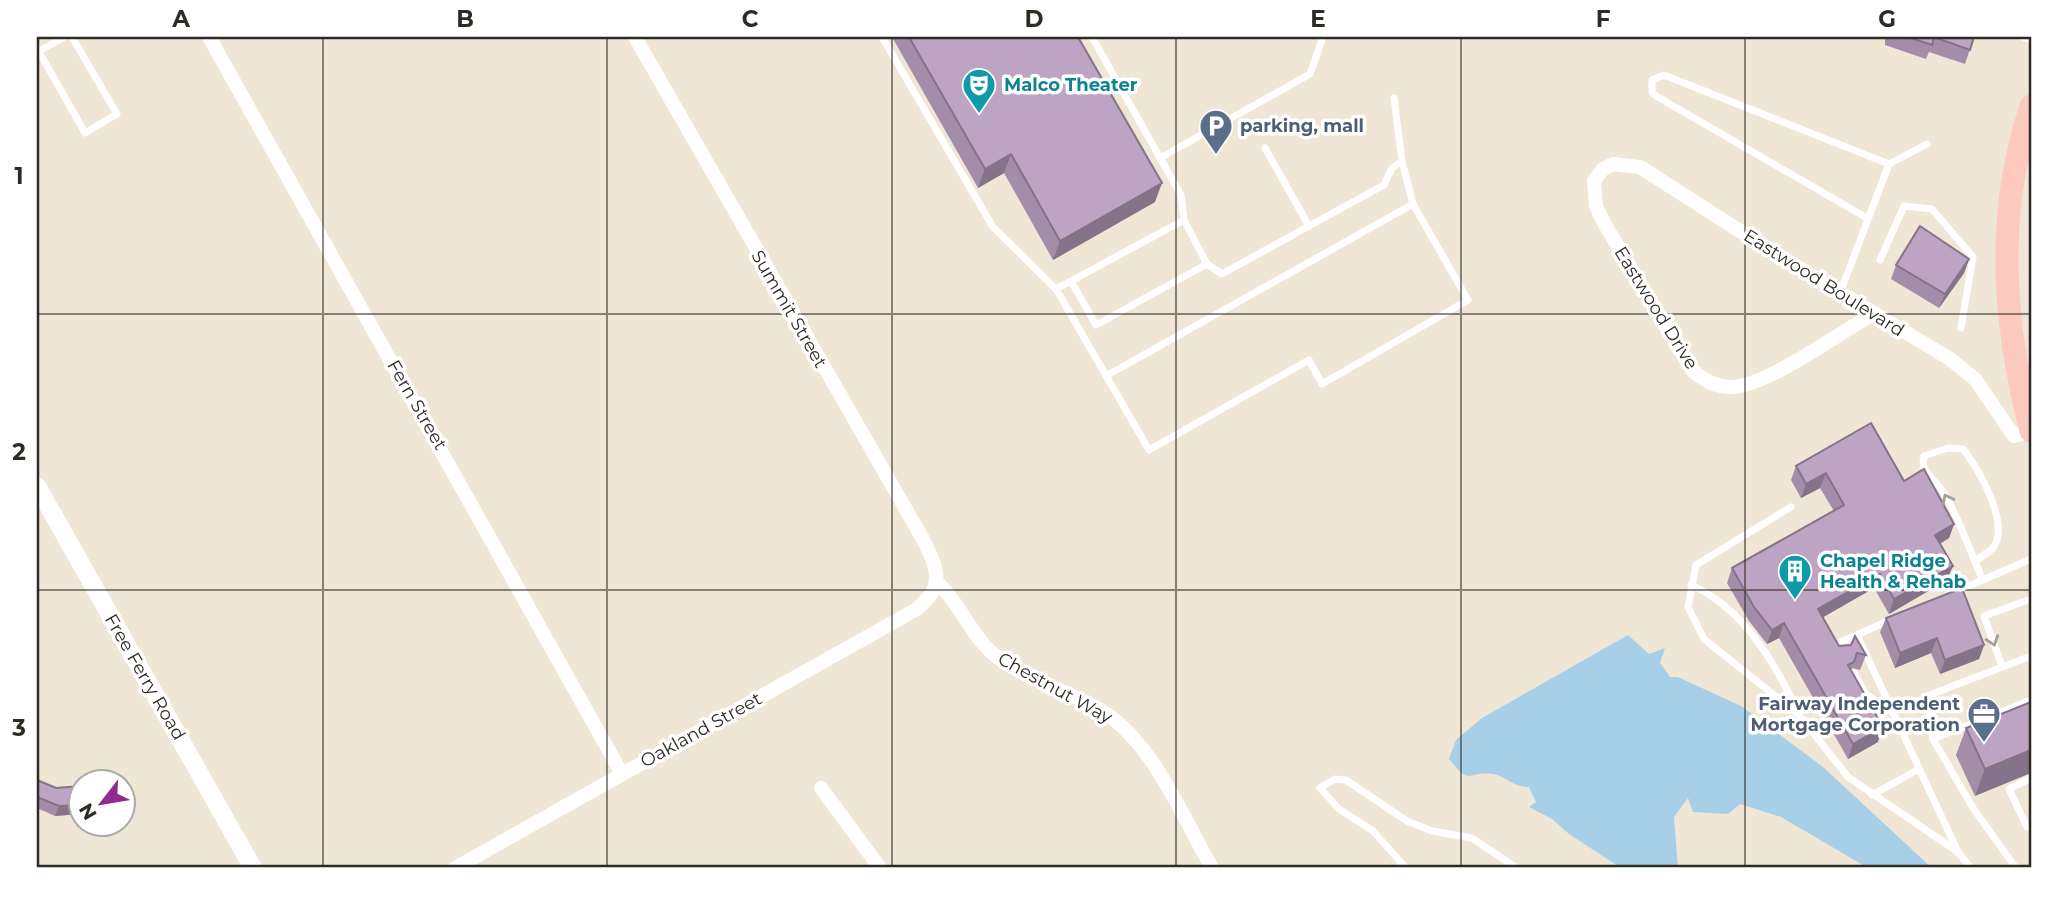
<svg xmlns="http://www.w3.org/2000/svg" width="2068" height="905" font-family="Montserrat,sans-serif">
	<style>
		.water { fill: #a8cfe8 }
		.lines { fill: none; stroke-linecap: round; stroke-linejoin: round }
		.service { stroke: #fff; stroke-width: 7 }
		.minor { stroke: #fff; stroke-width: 14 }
		.tertiary { stroke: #fff; stroke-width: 18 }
		.primary { stroke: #fdc9bf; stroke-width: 23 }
		.wall { fill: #a38da9 }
		.shaded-wall { fill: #857389 }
		.building { fill: #bea4c4; stroke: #857389; stroke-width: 2 }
		.oneway { stroke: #a1a09d }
		.grid { fill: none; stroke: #2e2b25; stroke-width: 2; stroke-opacity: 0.55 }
		.labels { text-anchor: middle; stroke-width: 7; stroke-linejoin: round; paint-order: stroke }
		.culture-label { font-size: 18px; font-weight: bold; fill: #0d838f; stroke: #fff; text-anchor: start }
		.service-label { font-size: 18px; font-weight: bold; fill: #4e5e75; stroke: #fff; text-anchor: start }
		.street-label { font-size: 18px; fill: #2e2b25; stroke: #fff }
		.neatline { fill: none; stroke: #2e2b25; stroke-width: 2.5 }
		.grid-label { font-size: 23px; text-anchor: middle; font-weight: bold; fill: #2e2b25 }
	</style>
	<rect width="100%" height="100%" fill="#efe6d6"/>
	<path class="water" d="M1628,635L1649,654L1665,648L1660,663L1670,677H1678L1741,706L1823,767L1932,868H1868L1781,817L1740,804L1728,814L1693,812L1688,798L1674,817L1678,868H1621L1569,834L1552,819L1529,807L1536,802L1529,787C1514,788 1506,776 1493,774C1467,771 1471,787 1449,759L1456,740L1482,718Z"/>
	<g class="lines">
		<g class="service">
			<path d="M882,37L993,227L1056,289"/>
			<path d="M1092,37L1181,195L1184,220L1207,264L1096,325L1071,281L1184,220"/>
			<path d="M2022,37L2031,40"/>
			<path d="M37,48L85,133L117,114L72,37"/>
			<path d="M37,52L65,37"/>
			<path d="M1394,98L1402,161L1413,204"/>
			<path d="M1265,148L1309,226L1384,185L1392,168L1402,161"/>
			<path d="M1160,158L1310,74L1323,37"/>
			<path d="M1867,218L1656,96L1652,92V80L1664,75L1889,164"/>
			<path d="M1880,260L1904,206L1932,209L1973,257L1961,328"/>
			<path d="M1207,264L1222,274L1309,226"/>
			<path d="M1071,281L1056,289L1149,450L1309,360L1322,384L1468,300L1413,204L1106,376"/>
			<path d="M1840,293L1889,164L1927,144"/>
			<path d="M1791,507L1696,565L1688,607L1704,639L1799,715L1848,777L1958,852"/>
			<path d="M1975,562C1980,557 1988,553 1993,548C2011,524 1978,468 1963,449L1948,448L1924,456C1919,473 1937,480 1944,493C1960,520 1970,552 1983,580"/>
			<path d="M1691,585C1743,608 1775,662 1797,711"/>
			<path d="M1955,592L2031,559"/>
			<path d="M1892,619L1857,635L1958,852L1971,868"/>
			<path d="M1842,652L1838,643L1857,635"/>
			<path d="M2002,666L1984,616L2031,599"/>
			<path d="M1854,673L1866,694L1892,712"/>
			<path d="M1933,739L2031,700"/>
			<path d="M1872,795L1919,769"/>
			<path d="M2027,827L2009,789L2031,778"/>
			<path d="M1406,868L1373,831L1339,809L1320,788L1335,779L1346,780L1407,821L1432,831L1472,838L1517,868"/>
			<path d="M2016,868L1973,808L1933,739L1927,696L2031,656"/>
		</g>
		<g class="minor">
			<path d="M209,37L622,774"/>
			<path d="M1869,312L1865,319C1833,337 1765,387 1731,387C1716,387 1703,380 1692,370L1604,223L1596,206L1594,181L1603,169L1613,164L1640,167L1768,249L1950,359L1975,379L2014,436L2031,431"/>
			<path d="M937,582C961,604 971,637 997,657C1029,681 1069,691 1102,711C1153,742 1183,818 1212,868"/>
			<path d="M821,788L880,868"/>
			<path d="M455,868L917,609C945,586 938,570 924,541L635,37"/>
		</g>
		<path class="tertiary" d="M37,486L253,868"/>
		<path class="primary" d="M2031,106C1995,215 2003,322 2031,431"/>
	</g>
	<g class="wall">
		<path d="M892,37H1078L1155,202L1053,260L1004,173L978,188Z"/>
		<path d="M1878,37H1974L1965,64L1929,52L1926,59L1885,45V39Z"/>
		<path d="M1969,259L1964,273L1939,308L1891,279L1896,265Z"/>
		<path d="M1796,466L1904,481L1954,524L1949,538L1940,544L1947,580L1889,614L1874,588L1823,617L1839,646L1866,655L1860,670L1852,668L1851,671L1878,742L1848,759L1779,638L1767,644L1749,621L1727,583L1732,568L1834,511L1820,488L1801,498L1791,480Z"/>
		<path d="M1886,618L1984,645L1979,659L1940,674L1931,653L1895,668L1880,632Z"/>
		<path d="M2031,702L1975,796L1956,755L1966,728Z"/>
		<path d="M37,780L56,788L80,786V814L55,816L37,808Z"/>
	</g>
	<g class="shaded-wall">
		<path d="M1011,154L1004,173L978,188L985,169Z"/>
		<path d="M1162,183L1155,202L1053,260L1060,241Z"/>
		<path d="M1969,259L1964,273L1939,308L1945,294Z"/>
		<path d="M1826,473L1820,488L1801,498L1806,484Z"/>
		<path d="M1954,524L1949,538L1930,549L1935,535Z"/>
		<path d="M1953,566L1947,580L1889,614L1894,599Z"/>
		<path d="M1880,574L1874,588L1813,623L1818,609Z"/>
		<path d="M1784,623L1779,638L1767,644L1772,630Z"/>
		<path d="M1937,638L1931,653L1895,668L1900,653Z"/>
		<path d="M1984,645L1979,659L1940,674L1945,660Z"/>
		<path d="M1883,727L1878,742L1848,759L1853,744Z"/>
		<path d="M2031,750V773L1975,796L1985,769Z"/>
		<path d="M80,805V814L55,816L59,806Z"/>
	</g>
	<g class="building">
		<path d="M909,37H1078L1162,183L1060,241L1011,154L985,169Z"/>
		<path d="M1908,37H1974L1970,50L1934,37L1932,45Z"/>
		<path d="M1920,226L1969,259L1945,294L1896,265Z"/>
		<path d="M1871,423L1904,481L1924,469L1954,524L1935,535L1953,566L1894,599L1880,574L1818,609L1839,646L1851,645L1855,636L1866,655L1857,653L1854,662L1848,665L1883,727L1853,744L1784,623L1772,630L1754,607L1732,568L1844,505L1826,473L1806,484L1796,466Z"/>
		<path d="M1962,588L1984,645L1945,660L1937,638L1900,653L1886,618Z"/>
		<path d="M2031,702V750L1985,769L1966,728Z"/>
		<path d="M37,780L56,788L80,786V805L59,806L37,797Z"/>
	</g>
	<defs><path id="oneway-chevron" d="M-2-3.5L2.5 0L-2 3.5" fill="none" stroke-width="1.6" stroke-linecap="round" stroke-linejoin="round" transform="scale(1.75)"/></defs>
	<g class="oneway">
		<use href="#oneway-chevron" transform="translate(1947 499) rotate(-116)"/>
		<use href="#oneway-chevron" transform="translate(1993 641) rotate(71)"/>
	</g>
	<path class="grid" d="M323,37V868M607,37V868M892,37V868M1176,37V868M1461,37V868M1745,37V868M37,314H2031M37,590H2031"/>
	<defs>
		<symbol id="theatre-pin" viewBox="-11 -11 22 30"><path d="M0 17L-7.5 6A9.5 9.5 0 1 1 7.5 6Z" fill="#0f9aa8" stroke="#fff"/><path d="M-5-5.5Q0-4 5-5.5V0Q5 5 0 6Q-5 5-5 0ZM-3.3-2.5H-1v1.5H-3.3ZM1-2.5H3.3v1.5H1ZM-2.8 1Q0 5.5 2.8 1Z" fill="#fff"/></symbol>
		<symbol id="parking-pin" viewBox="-11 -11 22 30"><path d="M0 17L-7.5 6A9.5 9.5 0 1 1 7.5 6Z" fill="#5c6f8a" stroke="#fff"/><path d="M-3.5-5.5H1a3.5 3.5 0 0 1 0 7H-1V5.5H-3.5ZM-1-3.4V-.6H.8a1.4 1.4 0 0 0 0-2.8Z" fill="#fff"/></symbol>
		<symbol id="building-pin" viewBox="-11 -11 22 30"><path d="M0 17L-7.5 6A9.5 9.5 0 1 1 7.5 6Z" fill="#0f9aa8" stroke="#fff"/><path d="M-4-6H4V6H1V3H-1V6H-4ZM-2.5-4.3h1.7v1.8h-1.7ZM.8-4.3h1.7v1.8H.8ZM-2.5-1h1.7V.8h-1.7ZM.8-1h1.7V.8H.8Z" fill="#fff"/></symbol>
		<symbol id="office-pin" viewBox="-11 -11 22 30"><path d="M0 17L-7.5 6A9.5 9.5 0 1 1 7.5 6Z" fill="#5c6f8a" stroke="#fff"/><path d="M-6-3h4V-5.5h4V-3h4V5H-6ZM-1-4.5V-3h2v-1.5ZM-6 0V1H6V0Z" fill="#fff"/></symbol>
	</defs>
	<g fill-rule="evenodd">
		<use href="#theatre-pin" x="960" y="66" width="38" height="52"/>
		<use href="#parking-pin" x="1197" y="107" width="38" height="52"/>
		<use href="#building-pin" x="1776" y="552" width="38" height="52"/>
		<use href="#office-pin" x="1965" y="695" width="38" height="52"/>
	</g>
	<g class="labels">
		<g class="culture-label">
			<text x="1004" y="91">Malco Theater</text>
			<text x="1820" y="567">Chapel Ridge<tspan x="1820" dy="21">Health &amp; Rehab</tspan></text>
		</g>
		<g class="service-label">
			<text x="1240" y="132">parking, mall</text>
			<text x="1960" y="710" text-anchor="end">Fairway Independent<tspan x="1960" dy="21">Mortgage Corporation</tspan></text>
		</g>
		<g class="street-label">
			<text transform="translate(1824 283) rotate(32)" y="6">Eastwood Boulevard</text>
			<text transform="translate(1656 308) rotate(58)" y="6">Eastwood Drive</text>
			<text transform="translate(789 309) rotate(60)" y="6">Summit Street</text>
			<text transform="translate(417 405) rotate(60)" y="6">Fern Street</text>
			<text transform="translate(145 677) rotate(60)" y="6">Free Ferry Road</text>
			<text transform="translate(1055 688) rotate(29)" y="6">Chestnut Way</text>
			<text transform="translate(701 730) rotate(-29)" y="6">Oakland Street</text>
		</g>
	</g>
	<rect width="2068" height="905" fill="none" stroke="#ffffff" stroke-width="77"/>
	<g transform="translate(102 803) rotate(239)"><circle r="33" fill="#ffffff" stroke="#abaaa8" stroke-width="2"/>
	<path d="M0-5L12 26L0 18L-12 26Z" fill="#8f2b91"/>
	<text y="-10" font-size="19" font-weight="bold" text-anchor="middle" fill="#2e2b25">N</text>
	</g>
	<rect x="38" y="38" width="1992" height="828" class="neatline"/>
	<g class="grid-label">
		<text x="181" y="27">A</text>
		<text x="465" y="27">B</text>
		<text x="750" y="27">C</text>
		<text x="1034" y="27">D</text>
		<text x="1318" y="27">E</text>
		<text x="1603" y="27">F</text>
		<text x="1887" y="27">G</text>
		<text x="19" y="184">1</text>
		<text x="19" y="460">2</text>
		<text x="19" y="736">3</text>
	</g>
</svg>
